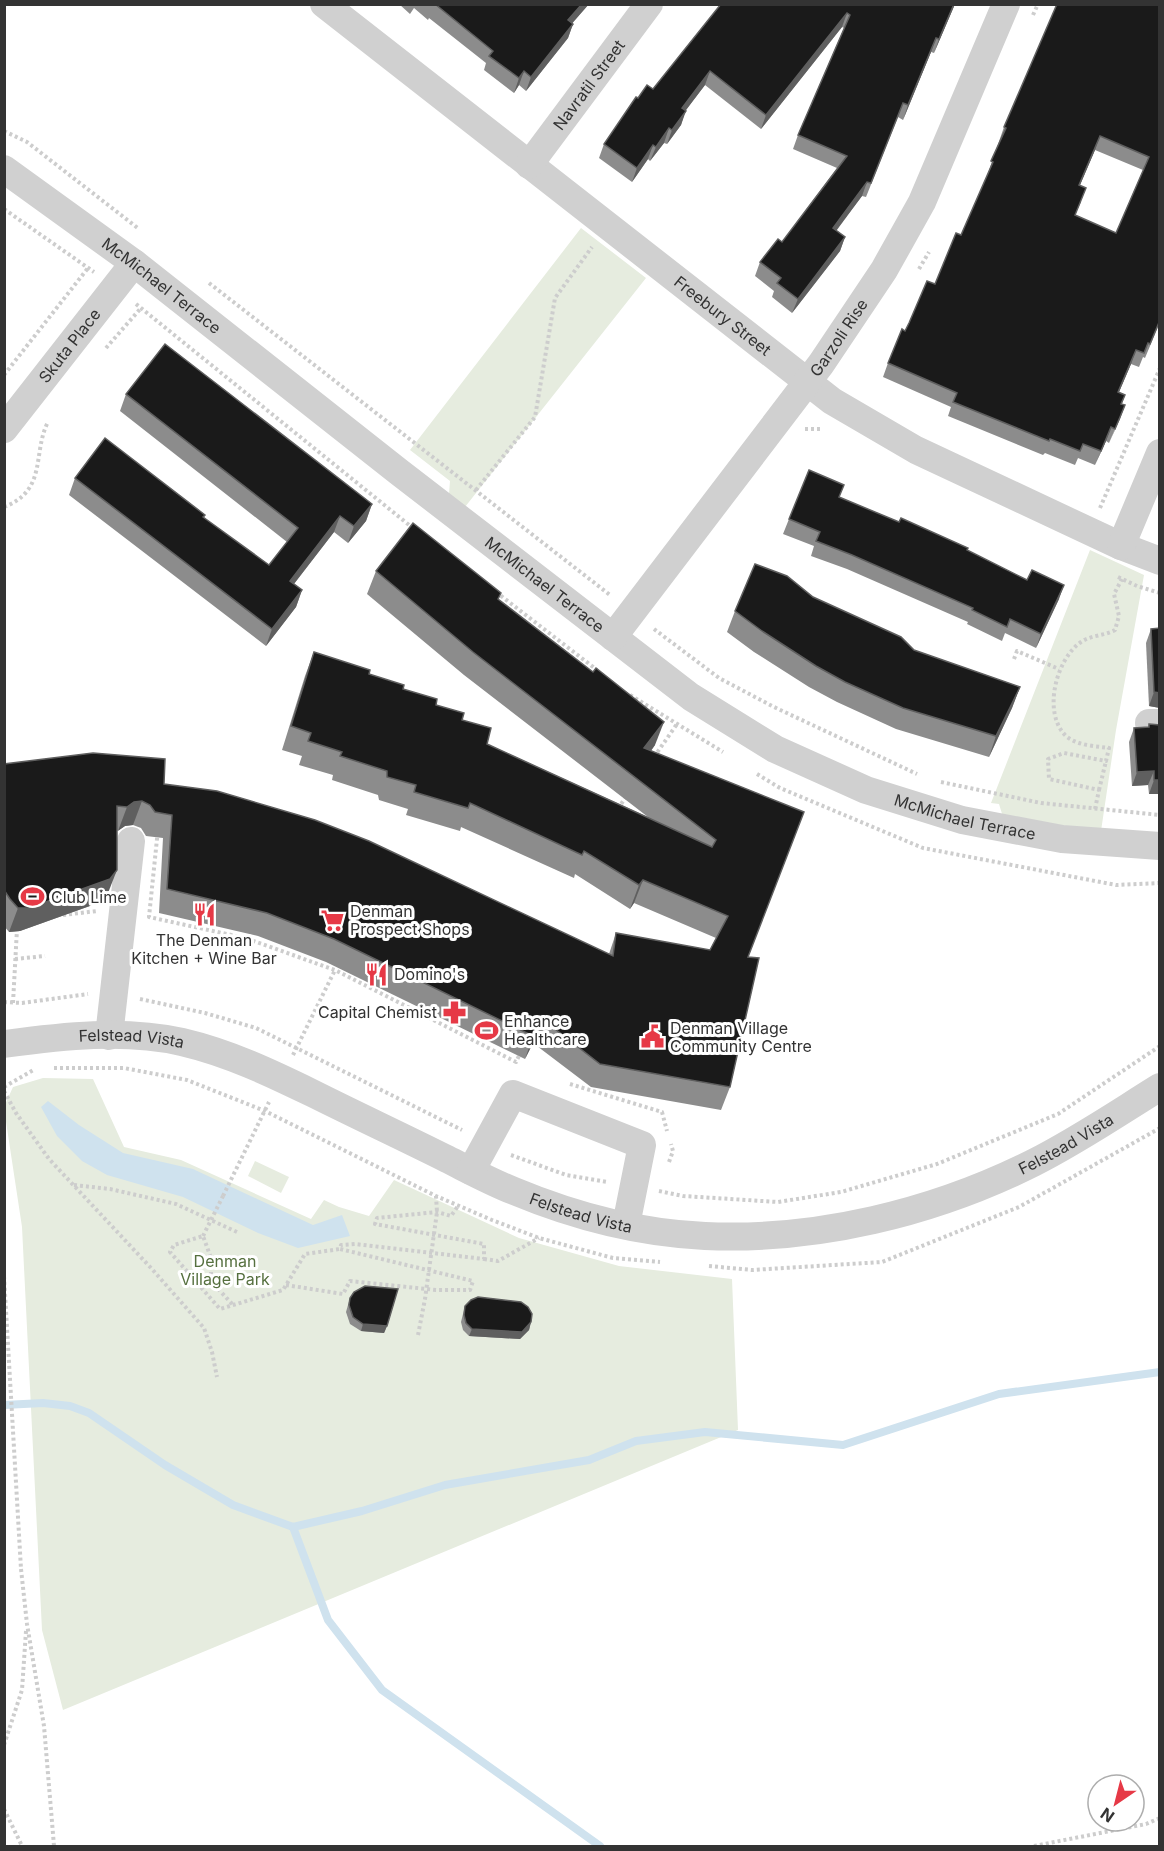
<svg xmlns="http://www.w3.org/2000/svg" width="1164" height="1851" font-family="Inter,sans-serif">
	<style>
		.green { fill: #e6ecdf }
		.water { fill: #cfe2ee }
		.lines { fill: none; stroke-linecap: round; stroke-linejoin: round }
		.stream { stroke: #cfe2ee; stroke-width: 8 }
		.path { stroke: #cdcdcd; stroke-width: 4; stroke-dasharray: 3 3; stroke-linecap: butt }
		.minor { stroke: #d0d0d0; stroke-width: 28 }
		.path-bridge { stroke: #cdcdcd; stroke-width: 4; stroke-dasharray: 3 3; stroke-linecap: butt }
		.wall { fill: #8c8c8c; fill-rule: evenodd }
		.shaded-wall { fill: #5f5f5f }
		.building { fill: #1a1a1a; stroke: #5f5f5f; stroke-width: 1.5; fill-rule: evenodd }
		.labels { text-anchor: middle; stroke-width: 6; stroke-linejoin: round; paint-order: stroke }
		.street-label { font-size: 16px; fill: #333; stroke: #fff }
		.poi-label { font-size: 16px; fill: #333; stroke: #fff; text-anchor: start }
		.park-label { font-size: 16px; fill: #56703f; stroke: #fff }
	</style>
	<rect width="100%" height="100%" fill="#fff"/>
	<g class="green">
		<path d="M581,228L646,278L465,507L449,494L450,481L410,450Z"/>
		<path d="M1090,550L1144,575L1116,730L1101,831L1003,817L999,804L991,803Z"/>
		<path d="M43,1078L93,1079L124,1147L181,1160L311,1219L324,1200L339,1207L369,1216L394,1180L519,1238L619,1266L732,1279L738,1430L63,1710L42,1630L22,1227L5,1115L4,1107L13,1087Z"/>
		<path d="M255,1161L289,1177L281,1193L248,1176Z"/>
	</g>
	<path class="water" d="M48,1101L79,1125L123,1153L193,1169L313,1225L342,1215L350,1236L298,1248L258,1233L183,1197L107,1175L82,1161L57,1136L41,1107Z"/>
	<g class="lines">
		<g class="stream">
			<path d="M4,1405L43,1403L70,1406L89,1413L165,1465L233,1505L293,1527L362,1511L445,1485L589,1460L636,1441L705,1432L843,1445L999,1394L1160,1372"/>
			<path d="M293,1527L328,1620L382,1690L600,1846"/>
		</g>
		<g class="path">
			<path d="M1033,15L1038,4"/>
			<path d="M4,131L27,142L139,229"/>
			<path d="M4,209L94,272"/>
			<path d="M919,269L929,252"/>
			<path d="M209,283L610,595"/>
			<path d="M136,304L414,529"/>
			<path d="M106,348L141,308"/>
			<path d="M4,375L88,268"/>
			<path d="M805,429H822"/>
			<path d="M476,490L535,417L555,298L592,247"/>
			<path d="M4,507C48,490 32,453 48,422"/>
			<path d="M1100,508L1160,368"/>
			<path d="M1118,577L1137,586L1160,593"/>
			<path d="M496,592L597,670"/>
			<path d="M654,629L719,678L774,707L917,774"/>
			<path d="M1014,659L1017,651L1059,669"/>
			<path d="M630,695L723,752"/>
			<path d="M654,757L677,724"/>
			<path d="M757,774L780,788L923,848L1116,885L1160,883"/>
			<path d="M941,782L1041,803L1160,815"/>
			<path d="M1099,790L1106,761"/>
			<path d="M161,800L184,801L354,848L571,949L516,1062L335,970L245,938L149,917Z"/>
			<path d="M618,809L627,795"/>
			<path d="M1095,809L1099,790L1049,779L1048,759L1064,753L1106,761L1109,748C1095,746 1078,746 1066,736C1042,713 1056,659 1081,642C1091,635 1104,636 1115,630L1119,616L1114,594L1122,579"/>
			<path d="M63,915L97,911"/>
			<path d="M15,959L45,956"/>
			<path d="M140,999L205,1013L256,1028L462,1130"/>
			<path d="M4,1002L22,1003L88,994"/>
			<path d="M13,1003L17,929"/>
			<path d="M293,1055L335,970"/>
			<path d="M54,1068H124L187,1080L265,1111L436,1196L492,1220L539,1238L613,1258L660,1262"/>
			<path d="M570,1084L662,1112L667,1131"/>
			<path d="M4,1087L35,1069"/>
			<path d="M4,1091L16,1113L49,1159L151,1268L204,1328L212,1352L217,1377"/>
			<path d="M511,1155L566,1175L607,1182"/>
			<path d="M669,1162L673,1151L671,1144"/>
			<path d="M74,1185L110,1189L176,1204L239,1233"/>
			<path d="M659,1191L683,1196L778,1202L841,1192L937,1164L1058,1114L1160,1046"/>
			<path d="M223,1196L269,1102"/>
			<path d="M484,1259L498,1261L539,1238"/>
			<path d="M709,1266L752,1270L882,1262L1019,1207L1160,1128"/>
			<path d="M211,1281V1258L203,1236L174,1245L170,1252L220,1309L283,1290L305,1254L340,1249"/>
			<path d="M198,1285L211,1281L233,1305"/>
			<path d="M286,1285L343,1294L350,1281L436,1290H470L473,1281L340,1249L341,1245L355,1244L484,1259V1244L375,1224L377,1218L437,1212L451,1216L458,1206"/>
			<path d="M418,1335L425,1299L437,1212L436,1196"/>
			<path d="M21,1569L27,1624L44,1726L54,1846"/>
			<path d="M4,1745L22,1690L26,1631"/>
			<path d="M4,1809L22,1846"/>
			<path d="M1034,1846L1146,1824L1160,1818"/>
		</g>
		<g class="minor">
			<path id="s1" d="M324,4L832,401L916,450L1121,546L1160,561"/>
			<path id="s2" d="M529,165L649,4"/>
			<path id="s3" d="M4,169L134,263L399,472L691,697L775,749L866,790L962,820L1062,839L1160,846"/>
			<path id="s4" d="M4,429L134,263"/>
			<path d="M1121,546L1160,453"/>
			<path id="s5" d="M613,637L821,364L884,270L922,202L1006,4"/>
			<path d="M1149,723H1160"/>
			<path d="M109,1036L131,841"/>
			<path id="s6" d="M4,1044C63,1036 124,1029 182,1042C229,1053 271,1073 314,1094C358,1116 403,1137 447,1159C469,1170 491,1182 514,1191C574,1216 640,1233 705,1236C816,1241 933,1213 1033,1163C1077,1141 1118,1113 1160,1087"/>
			<path d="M471,1171L513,1094L642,1145L626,1225"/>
		</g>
		<g class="path-bridge">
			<path d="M203,1236L223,1196"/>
			<path d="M4,1276L21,1569"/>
		</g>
	</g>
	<g class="wall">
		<path d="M399,4H589L572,23L573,24L568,38L526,91L519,85L514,93L484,70L486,63L429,18L428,20L414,8L410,14Z"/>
		<path d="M718,4H955L934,53L931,52L903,120L898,117L866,197L862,196L836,230L845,237L840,251L792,313L772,297L774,291L755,276L760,262L782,242L837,168L793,149L798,135L844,28L842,27L761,129L705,85L685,111L681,125L667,144L664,143L650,161L648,159L632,182L599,158L604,144L638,98L653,89L720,6L718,5Z"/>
		<path d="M1160,4V322L1145,358L1143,357L1139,367L1131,364L1119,392L1125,395L1122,404L1125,405L1109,443L1106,441L1095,465L1078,458L1075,465L1045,453L1043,455L948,416L951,407L883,377L888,363L905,331L935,284L961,235L987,176L1004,127ZM1095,150L1143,170L1116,233L1075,215L1081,202L1080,185Z"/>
		<path d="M126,394L372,504L366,521L348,543L334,532L294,584L302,590L296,607L266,646L69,495L75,478L205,515L204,518L269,565L287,542L120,411Z"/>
		<path d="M839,497L967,550L1059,599L1036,648L1005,633L1002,641L967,624L968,622L847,569L811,556L814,546L783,534L789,519Z"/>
		<path d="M376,571L499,600L655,745L651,751L795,835L748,957L730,1087L721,1110L591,1087L533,1043L525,1059L326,962L258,936L159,913L163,838L146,836L141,828L133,825L125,826L117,831L108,893L101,902L20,931L9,932L4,926V764L164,784L609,954L616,933L710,950L716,938L634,903L630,909L575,874L574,878L461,827L460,831L406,815L408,809L379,800L378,795L332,780L333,775L299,765L302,756L282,750L305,676L314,652L369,674L403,689L462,720L487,744L648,817L464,675L367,594Z"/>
		<path d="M813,597L914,650L1020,687L1012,708L989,757L896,729L837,702L809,687L754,652L727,632L735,611Z"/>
		<path d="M1151,629L1160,708L1149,706L1146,643Z"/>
		<path d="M1149,724L1160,725V794H1149L1148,785L1132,786L1129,742L1134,728L1148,727Z"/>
		<path d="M350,1298L387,1326L384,1333L361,1331L350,1324L346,1312Z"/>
		<path d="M465,1306L531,1322L529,1330L520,1339L469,1336L463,1330L461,1322Z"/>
	</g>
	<g class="shaded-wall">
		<path d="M582,4H589L563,34L568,20Z"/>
		<path d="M954,4H955L934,53L939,39Z"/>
		<path d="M847,13L842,27L761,129L766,115Z"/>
		<path d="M573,24L568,38L526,91L531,77Z"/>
		<path d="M936,38L931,52L903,120L908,105Z"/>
		<path d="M524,71L519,85L514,93L519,78Z"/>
		<path d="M710,71L705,85L677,122L682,108Z"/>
		<path d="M686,111L681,125L667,144L672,130Z"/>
		<path d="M669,128L664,143L650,161L656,147Z"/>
		<path d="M1100,136L1095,150L1074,199L1079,185Z"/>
		<path d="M653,145L648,159L632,182L637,168Z"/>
		<path d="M867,182L862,196L828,242L833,228Z"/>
		<path d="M845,237L840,251L792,313L798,299Z"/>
		<path d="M1136,350L1131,364L1113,406L1118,392Z"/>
		<path d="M1125,405L1120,419L1109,443L1115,429Z"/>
		<path d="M1111,427L1106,441L1095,465L1101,451Z"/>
		<path d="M372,504L366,521L348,543L354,526Z"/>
		<path d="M340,516L334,532L283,598L290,581Z"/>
		<path d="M1064,585L1059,599L1036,648L1041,634Z"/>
		<path d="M302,590L296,607L266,646L272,629Z"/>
		<path d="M1020,687L1012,708L989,757L996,736Z"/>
		<path d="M1154,692L1160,693V708L1149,706Z"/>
		<path d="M664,722L655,745L635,772L644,748Z"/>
		<path d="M1154,771L1148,785L1132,786L1137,772Z"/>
		<path d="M1154,780H1160V794H1149Z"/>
		<path d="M142,801L133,825L125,826L118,831L127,807L134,802Z"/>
		<path d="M117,870L108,893L101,902L20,931L9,932L18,908Z"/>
		<path d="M643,880L634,903L630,909L639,885Z"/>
		<path d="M542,1019L533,1043L525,1059L533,1036Z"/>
		<path d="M531,1322L529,1330L520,1339L469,1336L472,1329Z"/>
		<path d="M363,1324L387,1326L384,1333L361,1331Z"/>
	</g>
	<g class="building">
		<path d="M435,4H582L568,20L573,24L531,77L524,71L519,78L489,56L493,51Z"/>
		<path d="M721,4H954L939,39L936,38L908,105L903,103L871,183L867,182L833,228L845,237L798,299L777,283L781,278L760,262L778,239L782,242L847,156L798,135L850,15L847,13L766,115L710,71L682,108L686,111L672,130L669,128L656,147L653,145L637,168L604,144L636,97L638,98L647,85L653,89Z"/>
		<path d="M1057,4H1160V320L1150,344L1148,343L1144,353L1136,350L1118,392L1125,395L1121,404L1125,405L1115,429L1111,427L1101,451L1083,444L1080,451L1050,439L1049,441L953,402L957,393L888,363L902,329L905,331L909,323L927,281L935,284L956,233L961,235L993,162L991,161L1006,128L1004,127ZM1100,136L1149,157L1116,233L1075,215L1086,188L1079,185Z"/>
		<path d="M165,344L372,504L354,526L340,516L290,581L302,590L272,629L75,478L105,438L205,515L203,517L269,565L298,528L126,394Z"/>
		<path d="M809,470L844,485L839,497L899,522L901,518L968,548L967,550L1027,580L1032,570L1064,585L1041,634L1010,619L1007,627L972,610L973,608L852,555L816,541L820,532L789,519Z"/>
		<path d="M413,523L501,593L498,599L593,672L596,668L664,722L644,748L804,812L748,957L759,958L730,1087L600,1064L542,1019L533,1036L334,939L267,913L167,889L172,815L155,812L150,805L142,801L134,802L127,807L117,806V870L110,879L29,908H18L10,899L4,890V764L93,753L165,759L164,784L217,791L315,820L369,841L613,956L616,933L710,950L728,916L643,880L639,885L584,851L582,855L470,803L468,808L414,792L416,785L387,777V771L340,756L342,752L308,741L311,733L291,726L314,652L370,670L369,674L404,685L403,689L437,699L436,705L464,713L462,720L491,728L487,744L712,847L716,840L473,652L376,571Z"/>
		<path d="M755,564L787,576L813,597L901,637L914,650L1020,687L996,736L903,708L845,682L816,666L762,631L735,611Z"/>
		<path d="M1160,628V693L1154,692L1151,629Z"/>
		<path d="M1149,724L1160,725V780H1154V771L1137,772L1134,728L1149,727Z"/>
		<path d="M365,1286L398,1289L387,1326L363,1324L353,1317L349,1305L350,1298L354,1292Z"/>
		<path d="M478,1297L521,1302L528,1307L532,1314L531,1322L522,1332L472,1329L466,1323L464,1315L465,1306L471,1300Z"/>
	</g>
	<defs>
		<symbol id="stadium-bare" viewBox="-9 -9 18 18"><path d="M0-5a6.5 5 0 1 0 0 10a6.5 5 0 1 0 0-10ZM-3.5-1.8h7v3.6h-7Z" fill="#e63946" stroke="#fff" stroke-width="2.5" paint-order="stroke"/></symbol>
		<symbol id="restaurant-bare" viewBox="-9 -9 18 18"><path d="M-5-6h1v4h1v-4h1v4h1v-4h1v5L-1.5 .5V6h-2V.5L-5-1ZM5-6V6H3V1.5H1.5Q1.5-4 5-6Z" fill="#e63946" stroke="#fff" stroke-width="2.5" paint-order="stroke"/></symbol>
		<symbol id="supermarket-bare" viewBox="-9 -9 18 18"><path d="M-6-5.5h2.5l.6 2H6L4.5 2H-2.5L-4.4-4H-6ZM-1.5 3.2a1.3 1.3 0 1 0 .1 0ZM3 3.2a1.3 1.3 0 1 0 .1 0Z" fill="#e63946" stroke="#fff" stroke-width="2.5" paint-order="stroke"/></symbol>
		<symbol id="pharmacy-bare" viewBox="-9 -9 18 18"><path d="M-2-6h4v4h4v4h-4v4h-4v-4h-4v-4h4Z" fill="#e63946" stroke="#fff" stroke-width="2.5" paint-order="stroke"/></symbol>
		<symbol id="civic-bare" viewBox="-9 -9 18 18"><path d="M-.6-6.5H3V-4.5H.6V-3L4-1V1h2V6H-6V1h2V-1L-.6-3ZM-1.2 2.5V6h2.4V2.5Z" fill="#e63946" stroke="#fff" stroke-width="2.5" paint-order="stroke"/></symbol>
	</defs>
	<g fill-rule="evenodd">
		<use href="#stadium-bare" x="16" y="880" width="33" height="33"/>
		<use href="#restaurant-bare" x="188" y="898" width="33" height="33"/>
		<use href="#supermarket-bare" x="316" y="904" width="33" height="33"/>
		<use href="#restaurant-bare" x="360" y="958" width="33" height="33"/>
		<use href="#pharmacy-bare" x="438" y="996" width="33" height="33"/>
		<use href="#stadium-bare" x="470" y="1014" width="33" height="33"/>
		<use href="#civic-bare" x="636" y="1020" width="33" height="33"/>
	</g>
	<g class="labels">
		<g class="street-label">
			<text dy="6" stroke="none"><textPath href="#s2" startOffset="100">Navratil Street</textPath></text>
			<text dy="6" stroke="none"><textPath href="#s3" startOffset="196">McMichael Terrace</textPath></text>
			<text dy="6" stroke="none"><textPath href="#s1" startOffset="506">Freebury Street</textPath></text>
			<text dy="6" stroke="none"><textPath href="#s5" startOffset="375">Garzoli Rise</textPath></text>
			<text dy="6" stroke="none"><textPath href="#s4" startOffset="106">Skuta Place</textPath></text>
			<text dy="6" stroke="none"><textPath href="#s3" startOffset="682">McMichael Terrace</textPath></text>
			<text dy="6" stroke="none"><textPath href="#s3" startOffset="1168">McMichael Terrace</textPath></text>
			<text dy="6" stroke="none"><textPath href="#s6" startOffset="128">Felstead Vista</textPath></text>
			<text dy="6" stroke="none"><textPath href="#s6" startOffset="1118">Felstead Vista</textPath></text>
			<text dy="6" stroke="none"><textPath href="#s6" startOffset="614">Felstead Vista</textPath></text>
		</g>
		<g class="poi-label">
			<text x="51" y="903">Club Lime</text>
			<text x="350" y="917">Denman<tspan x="350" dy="18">Prospect Shops</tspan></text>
			<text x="204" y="946" text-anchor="middle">The Denman<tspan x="204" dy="18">Kitchen + Wine Bar</tspan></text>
			<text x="394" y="980">Domino's</text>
			<text x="437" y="1018" text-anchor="end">Capital Chemist</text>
			<text x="504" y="1027">Enhance<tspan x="504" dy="18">Healthcare</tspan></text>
			<text x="670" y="1034">Denman Village<tspan x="670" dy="18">Community Centre</tspan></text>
		</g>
		<g class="park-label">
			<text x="225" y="1267">Denman<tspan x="225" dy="18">Village Park</tspan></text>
		</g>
	</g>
	<rect width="1164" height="1851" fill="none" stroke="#333333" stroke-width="12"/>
	<g transform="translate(1116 1803) rotate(215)"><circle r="28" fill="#ffffff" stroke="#adadad" stroke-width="1.5"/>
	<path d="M0-4.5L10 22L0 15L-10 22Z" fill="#e63946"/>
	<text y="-9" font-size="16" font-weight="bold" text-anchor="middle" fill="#333333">N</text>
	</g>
</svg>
